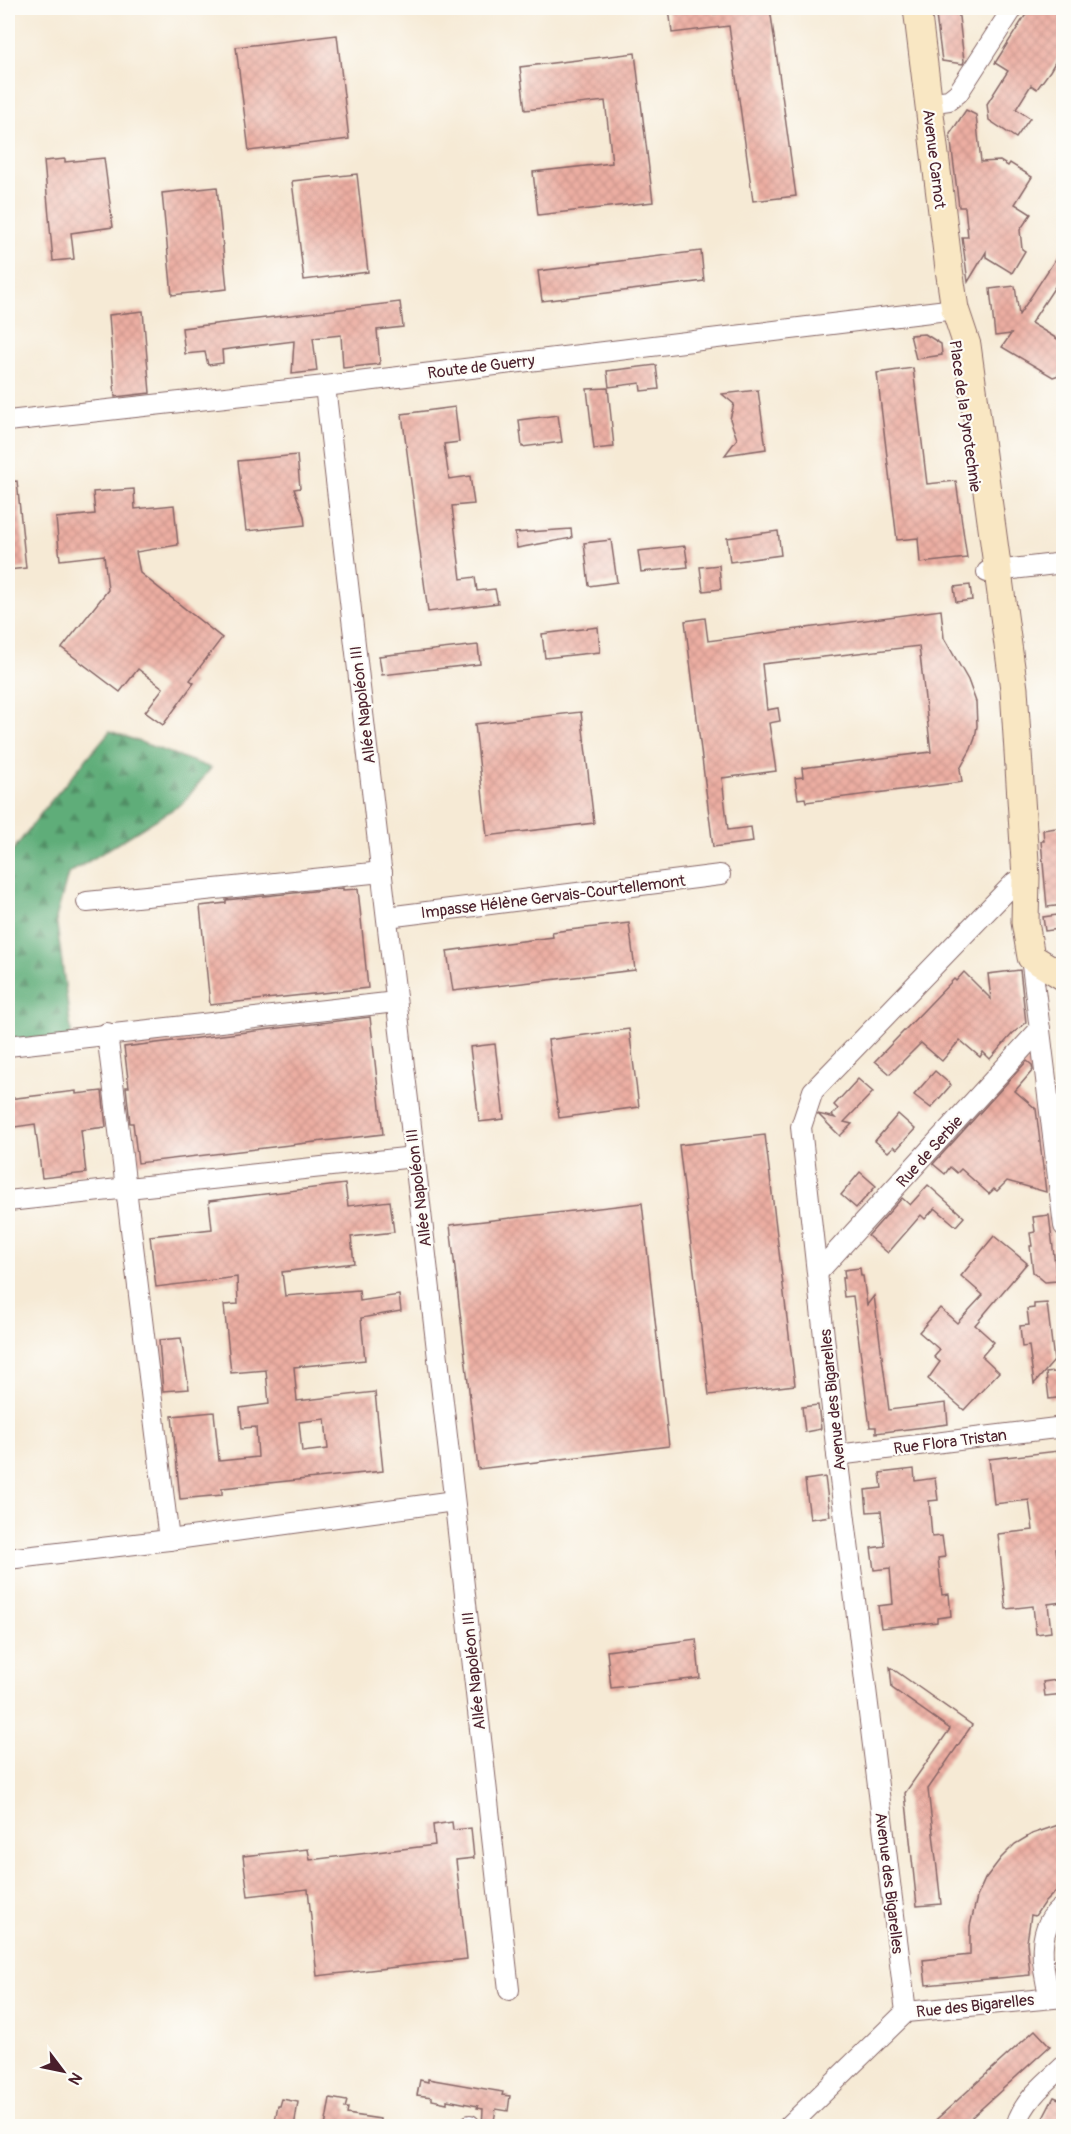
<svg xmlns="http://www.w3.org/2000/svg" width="1071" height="2134" font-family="Pangolin,sans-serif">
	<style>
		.forest { fill: url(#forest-firs); stroke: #546652; stroke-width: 1.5 }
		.building { fill: url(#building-cross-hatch); fill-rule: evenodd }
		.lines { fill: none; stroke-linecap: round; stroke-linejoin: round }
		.street-casing { stroke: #866666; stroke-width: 22 }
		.secondary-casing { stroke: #866666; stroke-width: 29 }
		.street { stroke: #fff; stroke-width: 20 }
		.secondary { stroke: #f9e7c3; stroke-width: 27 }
		.labels { text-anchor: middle; stroke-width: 4.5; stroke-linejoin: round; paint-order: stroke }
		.street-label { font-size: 16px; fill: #4a1f2b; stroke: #fdfcf7 }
	</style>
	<defs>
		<pattern id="forest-firs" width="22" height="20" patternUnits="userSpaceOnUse" patternTransform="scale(1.5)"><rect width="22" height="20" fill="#5ead79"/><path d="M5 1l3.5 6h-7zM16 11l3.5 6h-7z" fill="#508c63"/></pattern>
		<pattern id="building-cross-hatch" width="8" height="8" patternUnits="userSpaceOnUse" patternTransform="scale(1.5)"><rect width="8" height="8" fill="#ecaea2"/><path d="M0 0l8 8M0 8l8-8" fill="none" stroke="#cc958c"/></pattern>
	</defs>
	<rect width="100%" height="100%" fill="#fdfcf7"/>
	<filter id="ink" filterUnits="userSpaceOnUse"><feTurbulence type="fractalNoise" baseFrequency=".0167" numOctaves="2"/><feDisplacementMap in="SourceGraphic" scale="12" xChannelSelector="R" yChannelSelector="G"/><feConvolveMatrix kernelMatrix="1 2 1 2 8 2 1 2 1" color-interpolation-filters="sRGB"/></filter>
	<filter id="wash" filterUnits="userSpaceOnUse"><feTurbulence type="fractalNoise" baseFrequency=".008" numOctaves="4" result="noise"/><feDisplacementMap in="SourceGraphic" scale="24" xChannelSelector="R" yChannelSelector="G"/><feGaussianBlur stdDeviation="1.35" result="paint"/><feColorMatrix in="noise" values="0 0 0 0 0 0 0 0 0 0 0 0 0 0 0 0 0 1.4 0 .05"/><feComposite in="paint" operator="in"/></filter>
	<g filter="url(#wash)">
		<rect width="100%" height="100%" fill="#f6ead5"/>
		<path class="forest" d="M110,731L211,768L183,803L68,874L56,918L72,1038L8,1046V857L46,807Z"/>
		<g id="blocks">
			<g class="building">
				<path d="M669,8H713L714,14L770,8L796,196L753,201L729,26L672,33Z"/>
				<path d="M935,8H958L964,61L963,64L942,61Z"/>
				<path d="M1030,8H1064V47L1050,71L1037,89L1031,85L1016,109L1030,118L1016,138L989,120L987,104L1008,71L995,63Z"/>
				<path d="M337,35L349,139L249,151L236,47Z"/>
				<path d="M635,53L653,202L538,215L533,172L612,163L608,126L605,101L525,110L520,67Z"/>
				<path d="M966,110L976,115L981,162L1000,161L1008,166L1010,163L1032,177L1015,204L1031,214L1020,230L1022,249L1025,251L1012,273L986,257V252L968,282L962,237H968L965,207H959L950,134Z"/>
				<path d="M104,158L113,227L71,233L74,259L53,261L44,161L65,159V162Z"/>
				<path d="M357,174L368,272L304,280L292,181Z"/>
				<path d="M217,187L227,289L172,295L162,193Z"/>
				<path d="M1064,246V273L1031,323L1064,343V370L1059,375L1053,377L1002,347L1011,334L995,336L990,289L1015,286L1019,315Z"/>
				<path d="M701,251L704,281L542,301L538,271Z"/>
				<path d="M400,302L403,327L377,330L380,364L343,368L341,335L313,338L317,371L292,374L294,341L222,350L223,363L208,365L205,352L185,354L182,328Z"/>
				<path d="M143,311L150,393L115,397L109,315Z"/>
				<path d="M925,334L941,344L942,355L916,359L910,335Z"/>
				<path d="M656,365L659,389L641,391L640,383L609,387L607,371Z"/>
				<path d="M913,368L927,484L956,481L967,558L920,563L918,538L897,540L877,373Z"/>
				<path d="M608,388L614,447L594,449L587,389Z"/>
				<path d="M758,390L766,449L725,455L737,439L730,419L734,404L722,394Z"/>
				<path d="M455,407L459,442L444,444L449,479L470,476L474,504L452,506L461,579L475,577L477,591L495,589L498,603L428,612L402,414Z"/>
				<path d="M558,415L562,442L522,447L519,420Z"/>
				<path d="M297,455L300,488L294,489L304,516L305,525L246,531L238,461Z"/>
				<path d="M17,481L26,568L8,570V482Z"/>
				<path d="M134,489L135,509L174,505L178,545L136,552L140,573L222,638L190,680L194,683L163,725L145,712L163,688L138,669L120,692L62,648L108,590L104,555L60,560L56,518L95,514L93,492Z"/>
				<path d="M571,529L572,538L517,548L515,533Z"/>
				<path d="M778,531L781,555L730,562L727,538Z"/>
				<path d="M611,540L617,582L589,586L584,543Z"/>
				<path d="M685,546L688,567L641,572L638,551Z"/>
				<path d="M719,565L721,589L703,591L700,567Z"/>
				<path d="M970,585L972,600L956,602L954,587Z"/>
				<path d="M941,610L944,638L968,680L976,702L977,726L975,738L971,749L960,769L962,782L806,802L805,798L798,799L795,778L803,777L802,768L931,752L919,646L762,664L767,710L778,708L780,721L769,723L776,771L722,778L728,830L751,827L753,842L713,847L685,621L705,618L708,641Z"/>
				<path d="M598,627L600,652L545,658L542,634Z"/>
				<path d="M478,645L480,664L382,675L379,656Z"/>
				<path d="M581,712L594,823L487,836L475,724Z"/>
				<path d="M1063,827L1064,866H1061L1064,905L1047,907L1041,841H1044L1043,830Z"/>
				<path d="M343,888V890L358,889L368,988L210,1005L200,906L226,903V900Z"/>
				<path d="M1057,915L1059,929L1045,931L1043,917Z"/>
				<path d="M629,923L635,970L453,991L447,951L553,937L552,932Z"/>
				<path d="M1020,970L1026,1023L1013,1033L990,1059L983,1052L980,1057L960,1040L942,1061L921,1043L890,1074L875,1061L954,979L956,981L964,972L991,999L988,974Z"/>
				<path d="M370,1017L383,1134L138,1163L133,1123H130L126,1087H129L124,1047Z"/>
				<path d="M629,1029L639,1107L559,1118L548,1040Z"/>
				<path d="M495,1044L504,1119L479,1122L470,1047Z"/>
				<path d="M1027,1061L1032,1065L1033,1070L1015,1091L1036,1109L1046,1192L1007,1181L997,1191L994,1189L989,1194L961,1169L957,1173L950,1167L945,1174L933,1164Z"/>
				<path d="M935,1071L951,1085L931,1108L914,1095Z"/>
				<path d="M858,1079L873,1092L844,1122L852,1124L840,1136L818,1114L835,1118L832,1115L838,1109L834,1105Z"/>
				<path d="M76,1091V1094L102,1091L106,1127L81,1130L86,1173L42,1178L35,1124L8,1128V1099Z"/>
				<path d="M898,1114L915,1129L897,1149L894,1146L888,1152L875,1141Z"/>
				<path d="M765,1135L795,1385L709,1395L679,1145Z"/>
				<path d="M860,1172L876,1186L856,1208L841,1195Z"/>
				<path d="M345,1184L348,1206L390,1201L394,1232L351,1237L354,1263L282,1272L285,1296L359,1290L360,1301L399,1295L401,1311L361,1318L365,1360L294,1367L297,1401L375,1392L383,1471L222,1488V1495L180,1499L172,1416L214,1412L219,1461L258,1457L256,1427L242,1428L240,1408L269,1404L266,1370L231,1373L224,1305L238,1304L237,1277L156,1287L150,1236L212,1229L209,1201ZM325,1419L328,1449L302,1452L299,1422Z"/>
				<path d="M928,1185L964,1217L956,1226L935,1208L925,1219L921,1215L888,1253L868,1236L902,1198L910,1205Z"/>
				<path d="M642,1203L669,1446L478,1469L450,1225Z"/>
				<path d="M1049,1215L1057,1281L1045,1282L1033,1272L1030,1246H1032L1030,1233L1035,1232L1033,1217Z"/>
				<path d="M994,1236L1027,1263L975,1325L994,1342L982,1356L999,1372L964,1410L928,1379L940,1362L934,1357L940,1350L919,1332L940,1308L957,1323L983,1295L961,1276Z"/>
				<path d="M860,1268L861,1276H863L867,1305L874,1296L889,1410L946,1403L948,1424L876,1433V1427H870L853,1296L844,1297L842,1278H845L844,1270Z"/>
				<path d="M1047,1303L1054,1361L1034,1384L1029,1346L1022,1347L1020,1326L1029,1325L1027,1309L1034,1308V1304Z"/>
				<path d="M181,1338L189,1389L163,1391L159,1340Z"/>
				<path d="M1064,1371V1397L1049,1399L1046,1373Z"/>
				<path d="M818,1405L821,1429L805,1432L802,1407Z"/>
				<path d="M1058,1451L1061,1470H1064V1549H1056L1061,1576H1064V1598L1062,1602L1048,1604L1051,1632L1036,1634L1033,1606L1006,1609L998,1534L1033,1530L1029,1500L994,1504L989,1459Z"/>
				<path d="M914,1469L915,1481L935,1478L938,1500L929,1501L932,1537L942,1536L945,1557L938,1558L942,1595L949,1594L951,1616L937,1618V1622L881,1628L878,1606L893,1604L890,1568L874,1570L871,1548L885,1546L881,1511L867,1512L865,1490L882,1488L880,1473Z"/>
				<path d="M825,1477L830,1516L810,1519L805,1480Z"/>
				<path d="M696,1639L700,1678L611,1688L607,1651Z"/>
				<path d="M890,1667L972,1725L928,1789L941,1904L917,1906L905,1793L950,1729L892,1688Z"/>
				<path d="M1064,1679V1694L1045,1696L1043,1682Z"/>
				<path d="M452,1822L453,1830L471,1828L474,1858L456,1860L467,1959L317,1976L308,1889L248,1896L243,1856L308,1849L310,1860L435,1845L433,1825Z"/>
				<path d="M1064,1823V1894L1057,1890L1043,1904L1035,1916L1031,1915L1027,1942L1030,1975L926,1985L923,1960L970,1955V1926L977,1897L985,1879L1001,1858L1015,1844L1032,1834Z"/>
				<path d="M1035,2030L1050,2046L961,2127H928Z"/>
				<path d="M428,2079L503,2092L502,2095L510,2096L508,2111L496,2109L493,2127H482L483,2109L477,2108L478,2106L447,2100V2103L432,2100V2097L417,2095L420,2080L428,2082Z"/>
				<path d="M1054,2097L1064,2101V2127H1049L1041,2122Z"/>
				<path d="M330,2098L347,2101L345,2108H348L347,2114L380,2119V2127H325Z"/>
				<path d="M282,2099L298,2102L294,2127H277L278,2121H275L278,2106H280Z"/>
			</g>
		</g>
	</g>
	<g filter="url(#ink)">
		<use href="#blocks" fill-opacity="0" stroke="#866666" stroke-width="1.5"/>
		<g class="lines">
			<defs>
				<g id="street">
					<path d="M928,103L949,100L958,93L1013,8"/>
					<path d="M325,386L455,1505L509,1990"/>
					<path d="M8,421L325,386L955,309"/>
					<path d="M987,572L1064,563"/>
					<path d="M87,902L382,872"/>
					<path d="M387,917L720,875"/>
					<path d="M1031,957L1064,1226"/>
					<path d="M107,1033L169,1540"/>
					<path d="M8,1046L396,1002"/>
					<path d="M8,1201L414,1157"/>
					<path d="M818,1272L1040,1029"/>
					<path d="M837,1455L1064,1427"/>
					<path d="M8,1559L169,1540L454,1501"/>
					<path d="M1050,1998C1042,1968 1034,1925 1064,1906"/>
					<path d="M906,2012L837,1455L801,1127L813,1091L1015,882L1026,877"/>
					<path d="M470,2126V2125"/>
					<path d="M789,2126L906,2012L1064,1997"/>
					<path d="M1016,2126C1023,2101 1045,2083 1064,2066"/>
				</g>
				<path id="secondary" d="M917,8L949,269L955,309L967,345L1014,689L1026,877L1025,922L1031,957L1064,977"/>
			</defs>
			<use href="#street" class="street-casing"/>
			<use href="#secondary" class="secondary-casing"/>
			<use href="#street" class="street"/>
			<use href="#secondary" class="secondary"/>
		</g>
	</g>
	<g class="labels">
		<g class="street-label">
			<text transform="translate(935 159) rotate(83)" y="6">Avenue Carnot</text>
			<text transform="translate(481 366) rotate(-7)" y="6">Route de Guerry</text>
			<text transform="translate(966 416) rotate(82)" y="6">Place de la Pyrotechnie</text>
			<text transform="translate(362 705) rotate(-97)" y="6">Allée Napoléon III</text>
			<text transform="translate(553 896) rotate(-7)" y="6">Impasse Hélène Gervais-Courtellemont</text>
			<text transform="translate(929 1151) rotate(-48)" y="6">Rue de Serbie</text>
			<text transform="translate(418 1188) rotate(-97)" y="6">Allée Napoléon III</text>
			<text transform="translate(832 1400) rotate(-96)" y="6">Avenue des Bigarelles</text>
			<text transform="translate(950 1441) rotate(-7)" y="6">Rue Flora Tristan</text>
			<text transform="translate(473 1671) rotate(-96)" y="6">Allée Napoléon III</text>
			<text transform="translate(890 1883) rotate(83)" y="6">Avenue des Bigarelles</text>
			<text transform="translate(975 2005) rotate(-6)" y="6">Rue des Bigarelles</text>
		</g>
	</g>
	<rect width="1071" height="2134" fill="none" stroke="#fdfcf7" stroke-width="30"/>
	<g transform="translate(63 2071) rotate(122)" stroke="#fdfcf7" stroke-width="4.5" paint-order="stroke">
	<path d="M0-4.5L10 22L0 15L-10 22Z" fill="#4a1f2b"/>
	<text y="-9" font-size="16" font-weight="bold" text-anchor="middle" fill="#4a1f2b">N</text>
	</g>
</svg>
